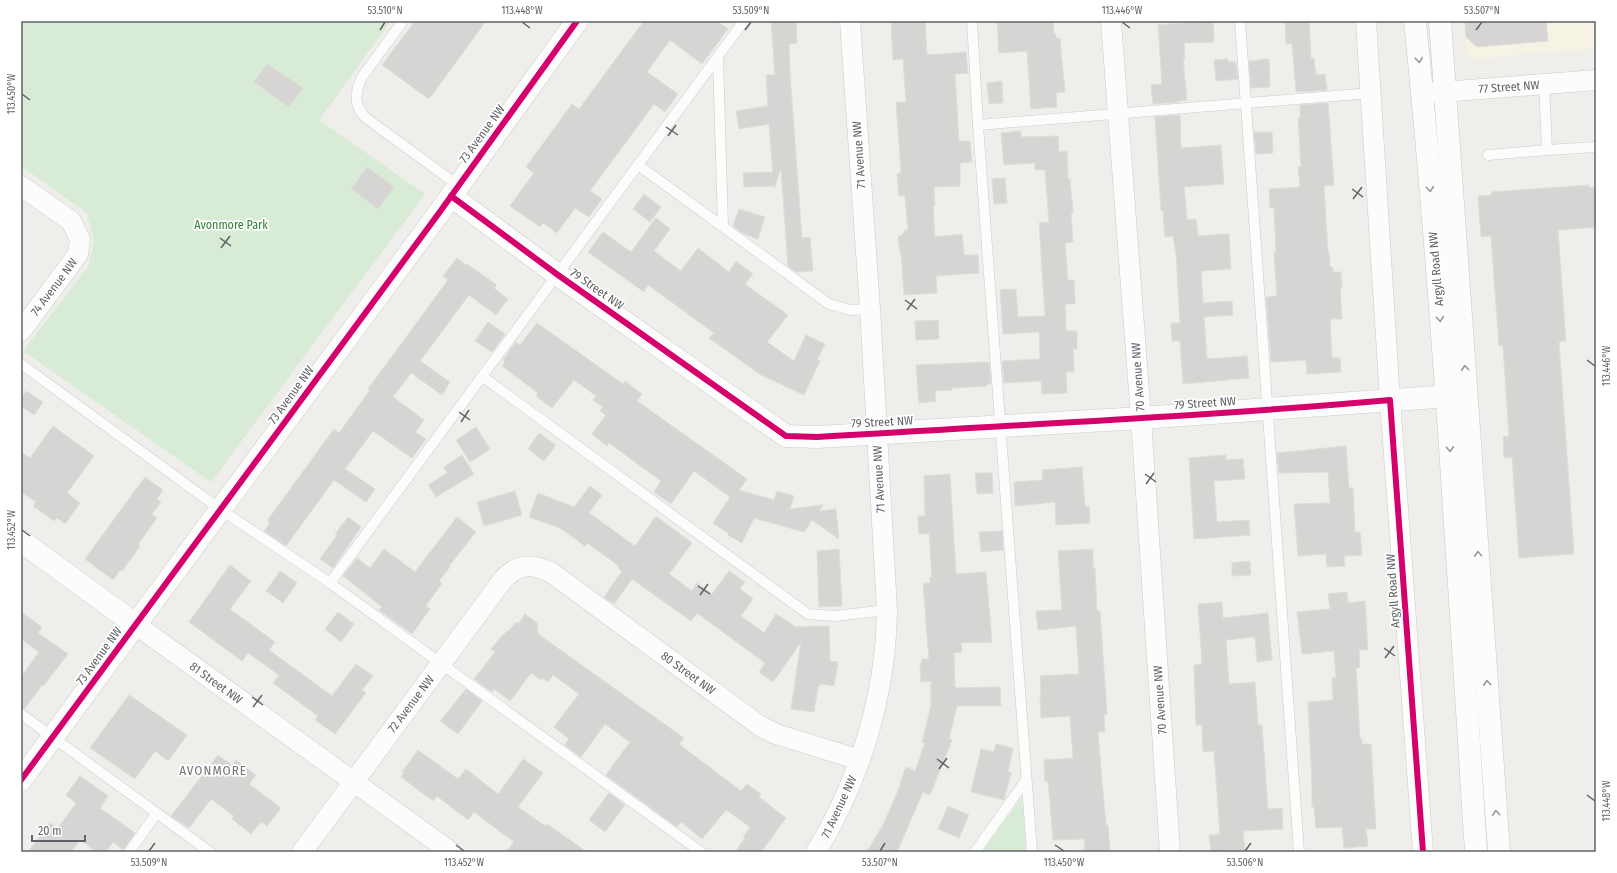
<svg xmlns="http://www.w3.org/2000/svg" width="1617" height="873" font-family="'Fira Sans Condensed',sans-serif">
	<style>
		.commercial { fill: #f7f3e4 }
		.green { fill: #d8ebd6 }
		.building { fill: #d6d5d3; stroke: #deddd9 }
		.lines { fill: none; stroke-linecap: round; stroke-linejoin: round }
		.service-casing { stroke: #cbcccc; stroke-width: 11 }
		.minor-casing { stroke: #cbcccc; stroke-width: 21 }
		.tertiary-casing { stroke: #cbcccc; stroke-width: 23 }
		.secondary-casing { stroke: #cacacb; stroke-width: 23 }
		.service { stroke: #fdfcfc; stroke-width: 10 }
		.minor { stroke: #fdfcfc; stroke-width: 20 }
		.tertiary { stroke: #fdfcfc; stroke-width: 22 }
		.secondary { stroke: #fdfcfc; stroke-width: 22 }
		.cycleway-casing { stroke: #fff; stroke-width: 8 }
		.cycleway { stroke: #d6006c; stroke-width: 6 }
		.oneway { stroke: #96999c }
		.ticks { fill: none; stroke: #5f6368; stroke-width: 1.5 }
		.labels { text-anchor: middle; stroke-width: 3.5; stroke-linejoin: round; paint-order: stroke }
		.street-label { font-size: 12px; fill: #5f6368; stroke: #fff }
		.park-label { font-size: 12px; fill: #348238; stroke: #fff }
		.neighbourhood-label { font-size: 13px; letter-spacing: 1px; fill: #70757a; stroke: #fff }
		.neatline { fill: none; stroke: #5f6368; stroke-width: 1.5 }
		.ticks-label { font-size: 10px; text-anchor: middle; fill: #5f6368 }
	</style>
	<rect width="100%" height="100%" fill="#efeeea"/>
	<path class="commercial" d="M1465,21H1596V48L1472,59L1467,51Z"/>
	<g class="green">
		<path d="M21,21H391L319,120L425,194L211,482L23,351L88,267L94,242L87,213L21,166Z"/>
		<path d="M1022,797L1026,852H982Z"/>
	</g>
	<g class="building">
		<path d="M415,21H486L429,99L382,65Z"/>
		<path d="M644,21H717L728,29L702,64L670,40L647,72L678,94L665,112L654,104L590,191L602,199L589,217L575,208L557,233L543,223L540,227L510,206L534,173L526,167L572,104L579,109Z"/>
		<path d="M771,21H796L797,43L789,44L790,74L802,238L810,237L813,271L796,272L788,266L781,169L774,188V186L744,187L743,173L773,172L769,124L739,129L736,111L768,106L766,75H775Z"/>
		<path d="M891,21H925L927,55L966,52L968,73L955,74L959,141H970L972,162L960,163V186L934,187L935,205H933L935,237L962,234L964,255H978L979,273L936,276L937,293L904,295L901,253H900L898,236H902V234L904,233L905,230H908L905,196H899L897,174L901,173L896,102H906L903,59L893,60Z"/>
		<path d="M997,21H1053L1054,34H1056V38H1060L1065,92L1056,93L1057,107L1031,109L1027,51L999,53Z"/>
		<path d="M1213,21L1214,42L1184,43L1185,59H1183L1187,100L1179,101V102L1153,104L1151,85L1162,84L1158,25Z"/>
		<path d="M1285,21H1309L1311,58H1314L1316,75L1325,74L1327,90L1296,92L1292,44H1286Z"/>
		<path d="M1465,21H1546L1548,41L1477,47L1466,37Z"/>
		<path d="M1228,59V62H1236L1238,79L1216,81L1214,60Z"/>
		<path d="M1269,59L1270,87L1251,88L1249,61Z"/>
		<path d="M267,64L303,88L289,107L254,82Z"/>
		<path d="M1002,81L1003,103L989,104L987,83Z"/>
		<path d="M1328,103L1334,185L1324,186L1328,253H1329L1330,267H1333V272H1341L1342,287H1340L1342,319H1330L1332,358H1340L1341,372L1307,374L1306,360L1271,362L1266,297L1277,296L1274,253H1276L1274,208H1270L1269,189L1300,187L1298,167H1301L1298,118H1300V105Z"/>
		<path d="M1180,115L1181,148L1221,145L1224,184L1184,187L1187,220L1196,219L1198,236L1229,234L1231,269L1201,271L1203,303L1232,301L1233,315L1204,317L1207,359L1247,356L1249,378L1183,384L1180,341H1172L1171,323H1180L1176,254L1173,236L1165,237L1163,210L1161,211L1155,117Z"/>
		<path d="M1021,131V137L1058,136L1059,152L1067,151L1068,179H1070L1073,213H1071L1073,242L1065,243L1068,280H1074L1075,304H1065L1066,331H1077V349H1073L1074,372H1066L1067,393L1042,394L1041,381L1004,383L1002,361L1040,359L1039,332L1003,334L1000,290L1016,289L1018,317L1045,316L1039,223L1049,222L1045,170H1035V163L1004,165L1001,133Z"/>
		<path d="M1254,132H1272L1273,153L1256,154Z"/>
		<path d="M367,167L394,187L378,209L351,189Z"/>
		<path d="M1005,178L1007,203L994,204L992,179Z"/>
		<path d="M1589,185V188L1596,187V227L1558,230L1566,341L1559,342L1574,554L1519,558L1512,457L1504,458L1503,437L1509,436L1503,346H1499L1491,236L1481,237L1478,196L1492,195L1491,192Z"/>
		<path d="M644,194L661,207L650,222L633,209Z"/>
		<path d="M739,209L765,217L758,239L744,234L733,226Z"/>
		<path d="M656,218L670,229L654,251L681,271L698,248L729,272L736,261L753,274L745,284L788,315L767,342L794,361L806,335L825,344L817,360L820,361L804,395L761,375L709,338L714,333L684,311L648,285L644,292L588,252L603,232L631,252Z"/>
		<path d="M457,258L466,265L467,264L497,285L494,288L508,299L496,315L469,295L420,361L450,382L442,395L411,373L393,397L424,420L415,432L426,439L412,458L373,431L345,469L375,489L366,502L334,480L286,546L264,531L270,523L267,521L334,429L339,433L370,390L368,389L448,280L443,276Z"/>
		<path d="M938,320L939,339L916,340L915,321Z"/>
		<path d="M488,322L505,334L492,352L475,341Z"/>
		<path d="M537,323L623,384L625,381L642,394L637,401L747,479L739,490L774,500L777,491L794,496L790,509L823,505L819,511L836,509L839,539L812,520L804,532L754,518L742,543L728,535L729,534L713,523L730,497L694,471L671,504L654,492L661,481L609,443L607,446L592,434L606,415L600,411L603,407L593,400L596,396L574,380L552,408L536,396L538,393L502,366L505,362L503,360L516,342L520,345Z"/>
		<path d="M989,362L991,384H987V386L952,388V390L935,391L936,401L919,403L916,365Z"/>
		<path d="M26,391L43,402L34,415L21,406V399Z"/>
		<path d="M53,426L94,456L67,493L80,503L65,524L57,518L54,521L33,506L36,502L21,492V452L30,458Z"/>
		<path d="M476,427L490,449L470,462L456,440Z"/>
		<path d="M539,433L556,445L544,461L528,449Z"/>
		<path d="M1346,446L1349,488H1353L1355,532H1360L1362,555L1344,556L1345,566L1327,567L1326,554L1298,556L1294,504L1330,503L1328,472L1279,473L1277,453Z"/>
		<path d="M462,455L474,474L436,497L428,485L447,473L444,467Z"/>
		<path d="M1226,455V460L1243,459L1245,479L1214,481L1217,522L1249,520L1250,535L1194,539L1189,458Z"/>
		<path d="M1082,467L1085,506H1089L1090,523L1056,525L1055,502L1015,506L1014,482L1043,480L1042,470Z"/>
		<path d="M975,473H992L993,493L977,494Z"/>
		<path d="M950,474L956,574L986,572L992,642L961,643L962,652L954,653L955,688L1000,687L1001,706H957L949,739L952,740L930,795L923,792L897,852H867L883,825L901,784L900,783L906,767L915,771L925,743L922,742L931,706V681L921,682L920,663H922V659H929L923,583H930V577H932L929,533L919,534L918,516H925L924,476Z"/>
		<path d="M145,477L163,490L157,499L161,502L152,514L157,518L138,544L140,546L122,571L120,570L113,580L85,559Z"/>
		<path d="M590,486L602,495L589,513L635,546L656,516L692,543L669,574L692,591L697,583L712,594L729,571L745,582L740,589L753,599L741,616L764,633L776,614L796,627L829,626L830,661L838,662L834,686L820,684V686H818L814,712L791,709L801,642L773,682L759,672L765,663L697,613L691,621L632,579L614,604L604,597L622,571L618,568L619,566L587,543L585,546L560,528L529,517L538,493L574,507Z"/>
		<path d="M515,491L522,515L484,526L477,502Z"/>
		<path d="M348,517L361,527L333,568L320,559L337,535L335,534Z"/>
		<path d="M457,517L476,532L449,566L450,567L439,581L442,583L426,606L430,609L412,634L379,610L382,607L343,576L357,558L370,568L384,549L415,572Z"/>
		<path d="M1002,531L1003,550L981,552L979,532Z"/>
		<path d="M839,549L842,606L819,607L817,551Z"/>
		<path d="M1093,549V568H1095L1097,611H1100L1107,714L1104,715L1105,732H1098L1106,826L1108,825L1110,852H1085L1084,839L1053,840L1048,781H1045L1044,760L1073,758L1070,716L1041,718L1040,697H1041L1040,676L1079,674L1076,626L1038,630L1036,611L1062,610L1058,551Z"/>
		<path d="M1250,561L1251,575L1232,576V563Z"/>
		<path d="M230,565L251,581L230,609L275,642L269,650L332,696L356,664L373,676L362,690L366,693L335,734L315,720L318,716L273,683L279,675L248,653L242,661L189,622Z"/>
		<path d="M280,571L297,583L283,603L266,591Z"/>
		<path d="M1347,592L1348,603L1365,601L1368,650H1359L1360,668H1356L1360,739H1362V744H1371L1376,829H1366L1368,846L1344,848L1342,827L1316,828L1314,807H1312V784L1308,702L1333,700L1332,678H1336L1334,651L1302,654L1297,612L1330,609L1328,594Z"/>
		<path d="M1222,602L1223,618L1268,613L1272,660L1257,662L1255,637L1226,640L1229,684L1255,682L1258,725H1262L1268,809L1282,808L1283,829L1243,831L1245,850L1211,852L1209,835L1220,834L1214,751L1203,752L1202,725H1196L1194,665L1202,664L1198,604Z"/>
		<path d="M21,612L42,627L38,633L68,654L43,686L42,685L24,709L21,708V677L39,652L21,639Z"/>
		<path d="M338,612L354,624L341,642L325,629Z"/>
		<path d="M525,614L537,623L538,634L684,738L679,744L741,791L747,784L761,794L759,797L786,818L761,852H735L745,838L743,837L750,827L726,810L702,839L681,822L677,827L606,775L630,742L605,724L581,757L565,745L569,739L554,727L579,694L553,675L548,682L542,678L541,680L531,673L510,701L494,689L492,692L474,679L495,652L491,649L501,637L507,631L508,632L516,622L518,624Z"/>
		<path d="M466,689L482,701L458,734L440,721Z"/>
		<path d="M129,695L187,735L168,761L155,751L135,779L90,748Z"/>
		<path d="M996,744L1013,748L1008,772L1011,773L1004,800L971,792L981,749L994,752Z"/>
		<path d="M418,750L458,779L466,769L498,794L523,759L543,773L518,807L545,826L547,824L587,852H506L514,842L474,812L468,820L437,796L433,801L401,777L404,773L402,772Z"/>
		<path d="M218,755L232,765L236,760L256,775L249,784L281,808L267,826L261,822L251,834L232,819L234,816L211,799L189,828L171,816Z"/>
		<path d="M80,776L108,796L100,808L135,833L123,850L113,842L106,852H97L80,840L71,852H28L50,823L58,828L76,803L66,795Z"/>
		<path d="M609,793L625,805L605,832L589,820Z"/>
		<path d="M948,806L969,815L959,838L938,829Z"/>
	</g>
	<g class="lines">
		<defs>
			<g id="service">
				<path d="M403,21L362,77C355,92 353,105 366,118L459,186"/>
				<path d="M972,21L978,125L1032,852"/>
				<path d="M1240,21L1299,852"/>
				<path d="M718,57L723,226"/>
				<path d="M978,125L1371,93"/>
				<path d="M1547,150L1596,147"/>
				<path d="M1488,155L1547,150L1544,84"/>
				<path d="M638,165L829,304L851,310L870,309"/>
				<path d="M21,364L220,509L330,583L701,852"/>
				<path d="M483,377L808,614L835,616L887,610"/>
				<path d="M330,583L744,21"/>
				<path d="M21,714L210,852"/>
				<path d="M129,852L157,813"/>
				<path d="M975,852L1026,780"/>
			</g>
			<g id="minor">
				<path d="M1111,21L1141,418L1170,852"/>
				<path d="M1366,21L1390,400L1423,852"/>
				<path d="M1429,93L1596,80"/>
				<path d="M21,186L71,221L80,239L78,254L21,331"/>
				<path d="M135,624L451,852"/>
				<path d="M302,852L502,581C517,563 532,563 552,573L760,726L776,734L860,760"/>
				<path d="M816,852C860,780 886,695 887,610L870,309L850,21"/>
			</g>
			<g id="tertiary">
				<path d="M451,196L558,275L786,436L817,437L1141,418L1465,395"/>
				<path d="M21,541L135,624"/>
				<path d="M21,780L439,213L577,21"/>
			</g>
			<g id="secondary">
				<path d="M1415,21C1443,297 1458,575 1476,852"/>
				<path d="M1440,21L1499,852"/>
			</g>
		</defs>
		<use href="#service" class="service-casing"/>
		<use href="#minor" class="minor-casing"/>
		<use href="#tertiary" class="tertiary-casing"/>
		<use href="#secondary" class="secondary-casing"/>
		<use href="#service" class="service"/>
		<use href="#minor" class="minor"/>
		<use href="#tertiary" class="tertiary"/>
		<use href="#secondary" class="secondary"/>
		<defs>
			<g id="cycleway">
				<path d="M451,196L558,275L786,436L817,437C1008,425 1199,417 1390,400L1423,852"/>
				<path d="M21,780L439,213L577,21"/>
			</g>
		</defs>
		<use href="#cycleway" class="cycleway-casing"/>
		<use href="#cycleway" class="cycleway"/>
	</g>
	<defs><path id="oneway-chevron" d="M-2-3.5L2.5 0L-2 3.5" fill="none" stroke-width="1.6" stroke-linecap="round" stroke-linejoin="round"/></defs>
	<g class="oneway">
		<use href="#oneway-chevron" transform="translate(1419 60) rotate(84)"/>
		<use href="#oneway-chevron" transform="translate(1430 189) rotate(85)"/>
		<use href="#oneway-chevron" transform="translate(1440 319) rotate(85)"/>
		<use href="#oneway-chevron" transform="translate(1465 368) rotate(-94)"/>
		<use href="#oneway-chevron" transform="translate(1450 449) rotate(86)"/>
		<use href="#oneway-chevron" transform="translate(1478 554) rotate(-94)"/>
		<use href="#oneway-chevron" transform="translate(1487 683) rotate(-94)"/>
		<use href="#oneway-chevron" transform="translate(1496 813) rotate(-94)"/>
	</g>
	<path class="ticks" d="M522,22L530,28M1122,22L1130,28M380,30L385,22M745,30L751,22M1476,30L1482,22M22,94L30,100M666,127L678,135M668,136L676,125M1352,189L1363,197M1353,199L1362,187M220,238L231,246M221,248L230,236M905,300L917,309M907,310L915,299M1587,360L1595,366M459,412L470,420M461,422L469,410M1145,474L1156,482M1146,484L1154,473M22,530L30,536M698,586L710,594M700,595L708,584M1384,648L1395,656M1385,658L1394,646M252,697L263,705M253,707L262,695M937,759L949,768M939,769L947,758M1587,795L1595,801M456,845L464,851M1055,845L1064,851M149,851L155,843M880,851L885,843M1245,851L1251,843"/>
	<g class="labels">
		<g class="street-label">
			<text transform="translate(1509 87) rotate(-4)" y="4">77 Street NW</text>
			<text transform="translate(482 134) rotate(-54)" y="4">73 Avenue NW</text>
			<text transform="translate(859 155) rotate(-94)" y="4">71 Avenue NW</text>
			<text transform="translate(1436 269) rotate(-95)" y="4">Argyll Road NW</text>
			<text transform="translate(54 287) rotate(-53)" y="4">74 Avenue NW</text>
			<text transform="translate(597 289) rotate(35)" y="4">79 Street NW</text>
			<text transform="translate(1138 377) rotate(-94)" y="4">70 Avenue NW</text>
			<text transform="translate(291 395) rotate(-54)" y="4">73 Avenue NW</text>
			<text transform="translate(1205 403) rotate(-4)" y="4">79 Street NW</text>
			<text transform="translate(882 422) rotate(-3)" y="4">79 Street NW</text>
			<text transform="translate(879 479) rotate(-93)" y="4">71 Avenue NW</text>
			<text transform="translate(1393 591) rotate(-94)" y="4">Argyll Road NW</text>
			<text transform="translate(99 656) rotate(-54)" y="4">73 Avenue NW</text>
			<text transform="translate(688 673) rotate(36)" y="4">80 Street NW</text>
			<text transform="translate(216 683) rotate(36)" y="4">81 Street NW</text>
			<text transform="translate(1160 700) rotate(-94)" y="4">70 Avenue NW</text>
			<text transform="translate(411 704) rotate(-53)" y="4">72 Avenue NW</text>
			<text transform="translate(839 807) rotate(-65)" y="4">71 Avenue NW</text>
		</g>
		<g class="park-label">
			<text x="231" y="229">Avonmore Park</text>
		</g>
		<g class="neighbourhood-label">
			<text x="213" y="775">AVONMORE</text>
		</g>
	</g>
	<rect width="1617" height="873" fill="none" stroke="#ffffff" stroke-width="44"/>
	<path d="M32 835v6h53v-6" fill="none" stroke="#5f6368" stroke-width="2"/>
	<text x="38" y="835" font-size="12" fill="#5f6368" stroke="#ffffff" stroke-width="3" paint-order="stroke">20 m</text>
	<rect x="22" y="22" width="1573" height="829" class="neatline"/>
	<g class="ticks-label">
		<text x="385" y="14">53.510°N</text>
		<text x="522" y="14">113.448°W</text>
		<text x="751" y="14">53.509°N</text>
		<text x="1122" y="14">113.446°W</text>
		<text x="1482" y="14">53.507°N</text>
		<text transform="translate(11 94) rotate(-90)" y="4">113.450°W</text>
		<text transform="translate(1606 366) rotate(-90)" y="4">113.446°W</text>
		<text transform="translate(11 530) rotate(-90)" y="4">113.452°W</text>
		<text transform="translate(1606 801) rotate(-90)" y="4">113.448°W</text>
		<text x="149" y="866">53.509°N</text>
		<text x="464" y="866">113.452°W</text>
		<text x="880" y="866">53.507°N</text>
		<text x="1064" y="866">113.450°W</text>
		<text x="1245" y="866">53.506°N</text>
	</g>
</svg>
